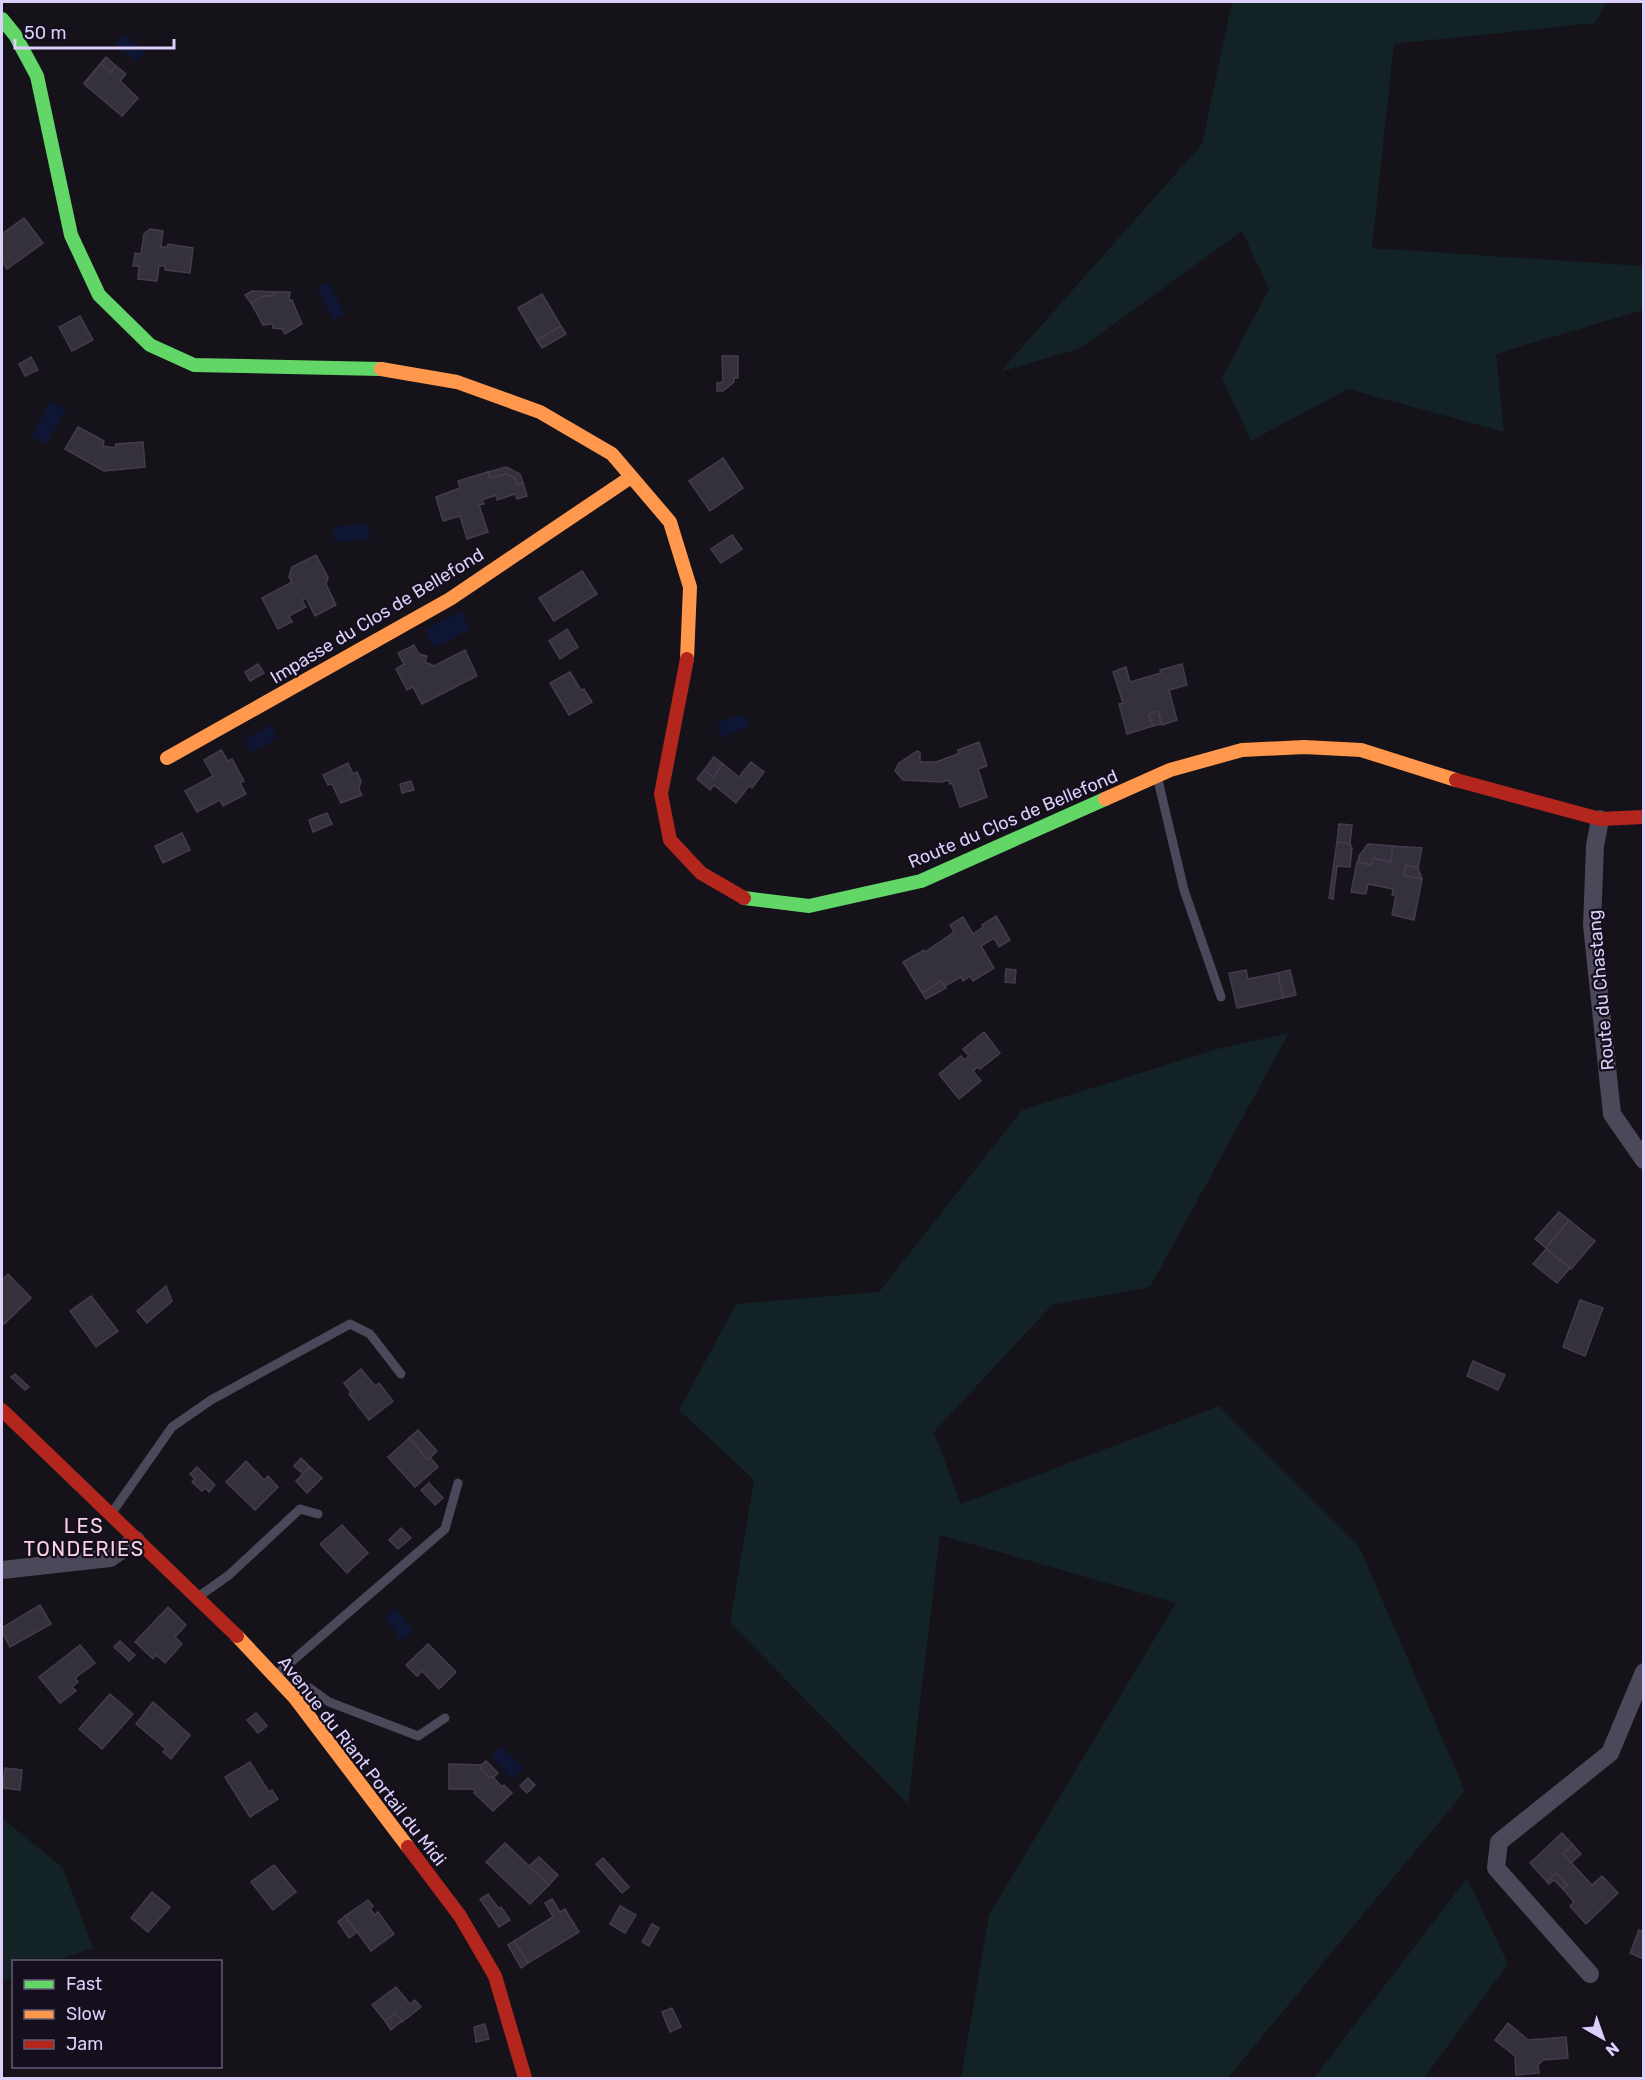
<svg xmlns="http://www.w3.org/2000/svg" width="1645" height="2080" font-family="Rubik,sans-serif">
	<style>
		.green { fill: #122225 }
		.water { fill: #0f1634 }
		.building { fill: #34303c; stroke: #433c4d; stroke-width: 1.5 }
		.lines { fill: none; stroke-linecap: round; stroke-linejoin: round }
		.lane { stroke: #4b485a; stroke-width: 9 }
		.street { stroke: #4b485a; stroke-width: 18 }
		.fast { stroke: #63d668; stroke-width: 14 }
		.slow { stroke: #ff974d; stroke-width: 14 }
		.jam { stroke: #b3261e; stroke-width: 14 }
		.labels { text-anchor: middle; stroke-width: 4.5; stroke-linejoin: round; paint-order: stroke }
		.street-label { font-size: 18px; fill: #dcd0fa; stroke: #140e1d }
		.neighbourhood-label { font-size: 20px; letter-spacing: 1.5px; fill: #fad2e4; stroke: #140e1d }
	</style>
	<rect width="100%" height="100%" fill="#15121a"/>
	<g class="green">
		<path d="M1232,2H1607L1595,23L1394,44L1372,248L1643,266V310L1496,354L1504,432L1348,389L1251,441L1222,378L1269,289L1242,231L1081,348L1000,372L1202,144Z"/>
		<path d="M1289,1033L1150,1287L1052,1305L934,1432L961,1504L1219,1406L1359,1546L1465,1791L1228,2078H961L989,1915L1176,1603L940,1535L908,1804L730,1623L754,1480L679,1410L736,1304L879,1292L1022,1110L1217,1049Z"/>
		<path d="M2,1818L63,1868L93,1948L56,1961L14,1962L13,1977L2,1982Z"/>
		<path d="M1467,1878L1508,1964L1424,2078H1314Z"/>
	</g>
	<g class="water">
		<path d="M124,34L145,52L136,62L115,44Z"/>
		<path d="M329,282L345,314L333,320L317,288Z"/>
		<path d="M51,401L66,410L46,444L31,436Z"/>
		<path d="M368,523L370,538L337,542L332,536L335,527Z"/>
		<path d="M461,611L470,629L434,648L425,630Z"/>
		<path d="M740,716H746L749,726L731,734L727,738L720,734L717,724L732,717Z"/>
		<path d="M271,725L277,738L251,753L244,740Z"/>
		<path d="M395,1608L414,1631L404,1640L402,1638L399,1640L396,1636L398,1633L385,1617Z"/>
		<path d="M502,1747L523,1768L513,1779L491,1757Z"/>
	</g>
	<g class="building">
		<path d="M106,57L116,66L110,73L101,64L84,83Z"/>
		<path d="M101,64L110,73L116,66L126,74L120,81L138,98L122,116L84,84Z"/>
		<path d="M24,218L43,243L7,269L2,261V234Z"/>
		<path d="M150,229L163,231L161,247H167L168,244L193,248L190,273L165,270V266H159L157,281L138,279L139,266H133L135,253L141,254L144,234Z"/>
		<path d="M252,291L274,292V296H264L251,303L245,295Z"/>
		<path d="M274,292H290L289,301L292,300L302,324L285,334L282,329L273,328V324L263,325L251,303L264,296H274Z"/>
		<path d="M542,294L561,326L537,340L518,308Z"/>
		<path d="M80,316L93,340L72,351L59,327Z"/>
		<path d="M561,326L566,334L542,348L537,340Z"/>
		<path d="M722,356H738V378H734V382L723,391H717V383L723,382Z"/>
		<path d="M31,357L38,370L25,376L19,364Z"/>
		<path d="M78,427L104,441L103,446L115,448L116,444L143,442L145,467L104,471L65,449Z"/>
		<path d="M723,458L743,488L710,511L689,481Z"/>
		<path d="M506,467L520,474L523,483L517,485L515,478L506,474L490,478L488,472Z"/>
		<path d="M488,472L490,478L506,474L515,478L517,485L523,483L527,496L517,499L515,494L497,500L496,495L482,500L484,504L479,505L488,532L467,539L460,516L443,521L436,497L460,488L458,481Z"/>
		<path d="M732,535L742,549L721,563L711,549Z"/>
		<path d="M316,555L328,577L326,584L336,605L315,616L306,598L302,600L306,607L289,616L292,622L278,629L262,598L292,582L289,577L292,567Z"/>
		<path d="M582,571L597,594L554,621L539,598Z"/>
		<path d="M567,629L578,647L560,659L549,641Z"/>
		<path d="M414,645L419,654L427,656L425,662L434,666L465,650L477,676L422,704L413,687L407,690L396,669L404,664L398,653Z"/>
		<path d="M258,664L264,673L250,681L245,672Z"/>
		<path d="M1182,664L1187,685L1169,690L1177,720L1162,725L1158,711L1149,714L1153,726L1127,734L1119,704L1123,703L1113,672L1126,667L1130,682L1161,673L1160,670Z"/>
		<path d="M570,672L581,690L584,689L592,702L569,715L550,683Z"/>
		<path d="M1158,711L1161,724L1153,726L1149,714Z"/>
		<path d="M979,742L987,766L978,769L987,797L960,807L952,783L950,784L948,780L942,782L903,780L895,771L899,763L917,751L920,752V762H936L958,754V750Z"/>
		<path d="M221,750L228,761L232,759L244,781L240,783L246,794L223,806L220,800L197,812L185,791L213,776L204,760Z"/>
		<path d="M714,757L723,764L713,777L704,770Z"/>
		<path d="M751,762L764,772L752,788L749,786L736,803L714,785L710,790L697,779L704,770L713,777L723,764L739,777Z"/>
		<path d="M348,763L353,774L357,772L361,781L359,789L362,795L341,803L332,784L328,785L323,775Z"/>
		<path d="M411,781L414,790L402,793L400,784Z"/>
		<path d="M327,813L332,824L313,832L309,820Z"/>
		<path d="M1339,824L1352,825L1350,844L1337,842Z"/>
		<path d="M182,833L190,850L163,863L155,846Z"/>
		<path d="M1337,842L1350,844L1352,848L1350,867L1337,866L1333,899L1329,898Z"/>
		<path d="M1368,844L1393,846L1391,862L1373,858L1371,865L1358,862L1359,856Z"/>
		<path d="M1393,846L1422,848L1418,868L1406,865L1404,875L1422,879L1414,920L1392,915L1396,896L1392,895L1393,889L1368,884L1366,894L1351,892L1357,862L1371,865L1373,858L1391,862Z"/>
		<path d="M1406,865L1418,868L1422,879L1404,875Z"/>
		<path d="M996,916L1010,940L999,947L994,938L981,946L994,968L973,981L970,976L963,981L961,977L945,986L941,981L922,993L903,962L924,950L925,952L954,932L950,925L963,917L973,934L983,927L982,925Z"/>
		<path d="M1006,969L1016,970L1015,983L1005,982Z"/>
		<path d="M1246,970L1248,979L1278,973L1283,998L1237,1008L1229,973Z"/>
		<path d="M1290,970L1296,995L1283,998L1278,973Z"/>
		<path d="M941,981L946,988L926,999L922,993Z"/>
		<path d="M984,1032L1000,1053L980,1069L978,1067L973,1071L981,1081L959,1099L939,1074L961,1056L964,1060L969,1056L963,1049Z"/>
		<path d="M1559,1212L1569,1220L1546,1248L1535,1239Z"/>
		<path d="M1569,1220L1595,1241L1571,1269L1546,1248Z"/>
		<path d="M1546,1249L1570,1268L1557,1283L1533,1264Z"/>
		<path d="M8,1274L31,1298L4,1324L2,1321V1280Z"/>
		<path d="M166,1286L172,1301L147,1323L137,1311Z"/>
		<path d="M91,1296L118,1331L96,1347L70,1311Z"/>
		<path d="M1580,1300L1603,1308L1585,1356L1563,1347Z"/>
		<path d="M1473,1361L1505,1375L1498,1390L1467,1376Z"/>
		<path d="M361,1369L375,1386L379,1383L393,1401L369,1420L349,1394L351,1392L344,1383Z"/>
		<path d="M15,1374L29,1387L25,1390L11,1377Z"/>
		<path d="M418,1430L437,1451L428,1460L409,1438Z"/>
		<path d="M409,1438L428,1460L430,1457L438,1467L415,1487L388,1457Z"/>
		<path d="M301,1458L310,1467L303,1474L294,1466Z"/>
		<path d="M246,1461L264,1480L268,1476L278,1487L255,1510L226,1482Z"/>
		<path d="M197,1467L215,1485L209,1492L205,1488L202,1491L192,1482L195,1479L190,1474Z"/>
		<path d="M310,1467L322,1478L307,1493L296,1481Z"/>
		<path d="M429,1483L443,1498L435,1505L421,1490Z"/>
		<path d="M342,1525L368,1553L347,1573L320,1544Z"/>
		<path d="M401,1528L411,1538L398,1549L389,1540Z"/>
		<path d="M40,1605L51,1624L10,1647L2,1632V1628Z"/>
		<path d="M168,1607L186,1625L175,1637L182,1644L165,1663L156,1655L153,1659L135,1642Z"/>
		<path d="M120,1641L135,1655L129,1661L114,1647Z"/>
		<path d="M428,1644L456,1672L439,1689L422,1671L417,1676L406,1665Z"/>
		<path d="M80,1645L95,1663L75,1678L78,1682L72,1687L76,1691L60,1703L39,1677Z"/>
		<path d="M110,1694L133,1714L102,1749L79,1729Z"/>
		<path d="M153,1702L190,1735L171,1759L163,1752L166,1749L136,1724Z"/>
		<path d="M256,1713L267,1726L258,1733L247,1720Z"/>
		<path d="M486,1761L498,1773L493,1778L488,1777L481,1769V1765Z"/>
		<path d="M250,1762L269,1792L272,1790L278,1799L250,1817L225,1777Z"/>
		<path d="M449,1764L481,1765V1769L488,1777H493L502,1787L504,1785L512,1793L493,1811L474,1793L476,1792L473,1789H449Z"/>
		<path d="M5,1768L22,1770L20,1790L3,1788Z"/>
		<path d="M528,1778L535,1785L527,1793L520,1786Z"/>
		<path d="M1562,1833L1573,1845L1563,1854L1592,1885L1602,1876L1618,1893L1586,1924L1570,1906L1574,1902L1563,1889L1567,1885L1556,1873L1547,1882L1530,1863Z"/>
		<path d="M505,1843L549,1885L530,1904L486,1862Z"/>
		<path d="M1573,1845L1581,1854L1571,1863L1563,1854Z"/>
		<path d="M539,1857L558,1875L549,1885L529,1866Z"/>
		<path d="M603,1858L629,1887L622,1893L596,1864Z"/>
		<path d="M274,1865L296,1892L273,1910L251,1882Z"/>
		<path d="M1556,1873L1567,1885L1563,1889L1554,1880L1549,1884L1547,1882Z"/>
		<path d="M152,1892L170,1907L148,1932L131,1918Z"/>
		<path d="M488,1894L499,1909L501,1907L510,1920L499,1927L480,1899Z"/>
		<path d="M552,1899L560,1912L565,1909L579,1932L528,1963L514,1941L553,1917L545,1903Z"/>
		<path d="M368,1900L373,1906L370,1909L375,1915L378,1912L394,1934L371,1951L345,1916Z"/>
		<path d="M620,1906L636,1915L625,1933L610,1924Z"/>
		<path d="M345,1916L357,1932L349,1938L338,1922Z"/>
		<path d="M652,1924L659,1928L649,1946L642,1942Z"/>
		<path d="M1639,1930L1644,1932V1959L1630,1953Z"/>
		<path d="M514,1941L528,1963L521,1968L508,1945Z"/>
		<path d="M396,1987L410,2004L415,2000L421,2007L402,2022L395,2013L385,2021L372,2005Z"/>
		<path d="M672,2008L681,2027L670,2032L662,2012Z"/>
		<path d="M395,2013L402,2021L391,2030L385,2021Z"/>
		<path d="M1508,2023L1528,2040L1566,2037L1568,2058L1543,2060L1538,2065L1539,2073L1516,2075L1515,2056L1495,2040Z"/>
		<path d="M485,2024L489,2039L476,2042L474,2027Z"/>
	</g>
	<g class="lines">
		<g class="lane">
			<path d="M1157,776L1184,890L1221,997"/>
			<path d="M111,1514L172,1427L211,1400L350,1324L370,1334L401,1374"/>
			<path d="M198,1597L229,1575L300,1509L318,1514"/>
			<path d="M276,1675L445,1529L458,1483"/>
			<path d="M296,1698L310,1688L329,1702L418,1736L445,1718"/>
		</g>
		<g class="street">
			<path d="M1600,819L1595,846L1592,925L1612,1114L1644,1160"/>
			<path d="M2,1570L110,1558L136,1540"/>
			<path d="M1590,1974L1496,1868L1499,1842L1610,1753L1644,1672"/>
		</g>
		<g class="fast">
			<path d="M2,19L15,35L37,76L71,235L99,295L150,345L194,365L381,369"/>
			<path d="M744,898L809,906L921,881L1105,799"/>
		</g>
		<g class="slow">
			<path d="M381,369L457,382L540,412L612,454L670,522L690,587L687,659"/>
			<path d="M167,758L450,599L631,477"/>
			<path d="M1105,799L1170,770L1242,750L1304,747L1361,750L1456,780"/>
			<path d="M237,1636L295,1698L408,1847"/>
		</g>
		<g class="jam">
			<path d="M687,659L661,794L670,840L701,873L744,898"/>
			<path d="M1456,780L1600,819L1644,817"/>
			<path d="M2,1410L237,1636"/>
			<path d="M408,1847L460,1916L495,1976L525,2078"/>
		</g>
	</g>
	<g class="labels">
		<g class="street-label">
			<text transform="translate(377 616) rotate(-31)" y="6">Impasse du Clos de Bellefond</text>
			<text transform="translate(1013 819) rotate(-23)" y="6">Route du Clos de Bellefond</text>
			<text transform="translate(1601 990) rotate(-95)" y="6">Route du Chastang</text>
			<text transform="translate(362 1761) rotate(52)" y="6">Avenue du Riant Portail du Midi</text>
		</g>
		<g class="neighbourhood-label">
			<text x="84" y="1533">LES<tspan x="84" dy="23">TONDERIES</tspan></text>
		</g>
	</g>
	<rect width="1645" height="2080" fill="none" stroke="#dcd0fa" stroke-width="6"/>
	<rect x="12" y="1960" width="210" height="108" fill="#140e1d" stroke="#645c75" stroke-width="1.5"/>
	<rect x="24" y="1980" width="30" height="9" fill="#63d668" stroke="#645c75" stroke-width="1.5"/>
	<text x="66" y="1990" font-size="18" fill="#dcd0fa">Fast</text>
	<rect x="24" y="2010" width="30" height="9" fill="#ff974d" stroke="#645c75" stroke-width="1.5"/>
	<text x="66" y="2020" font-size="18" fill="#dcd0fa">Slow</text>
	<rect x="24" y="2040" width="30" height="9" fill="#b3261e" stroke="#645c75" stroke-width="1.5"/>
	<text x="66" y="2050" font-size="18" fill="#dcd0fa">Jam</text>
	<g transform="translate(1603 2038) rotate(140)" stroke="#140e1d" stroke-width="4.5" paint-order="stroke">
	<path d="M0-4.5L10 22L0 15L-10 22Z" fill="#dcd0fa"/>
	<text y="-9" font-size="16" font-weight="bold" text-anchor="middle" fill="#dcd0fa">N</text>
	</g>
	<path d="M15 39v9h159v-9" fill="none" stroke="#dcd0fa" stroke-width="3"/>
	<text x="24" y="39" font-size="18" fill="#dcd0fa" stroke="#140e1d" stroke-width="4.5" paint-order="stroke">50 m</text>
</svg>
